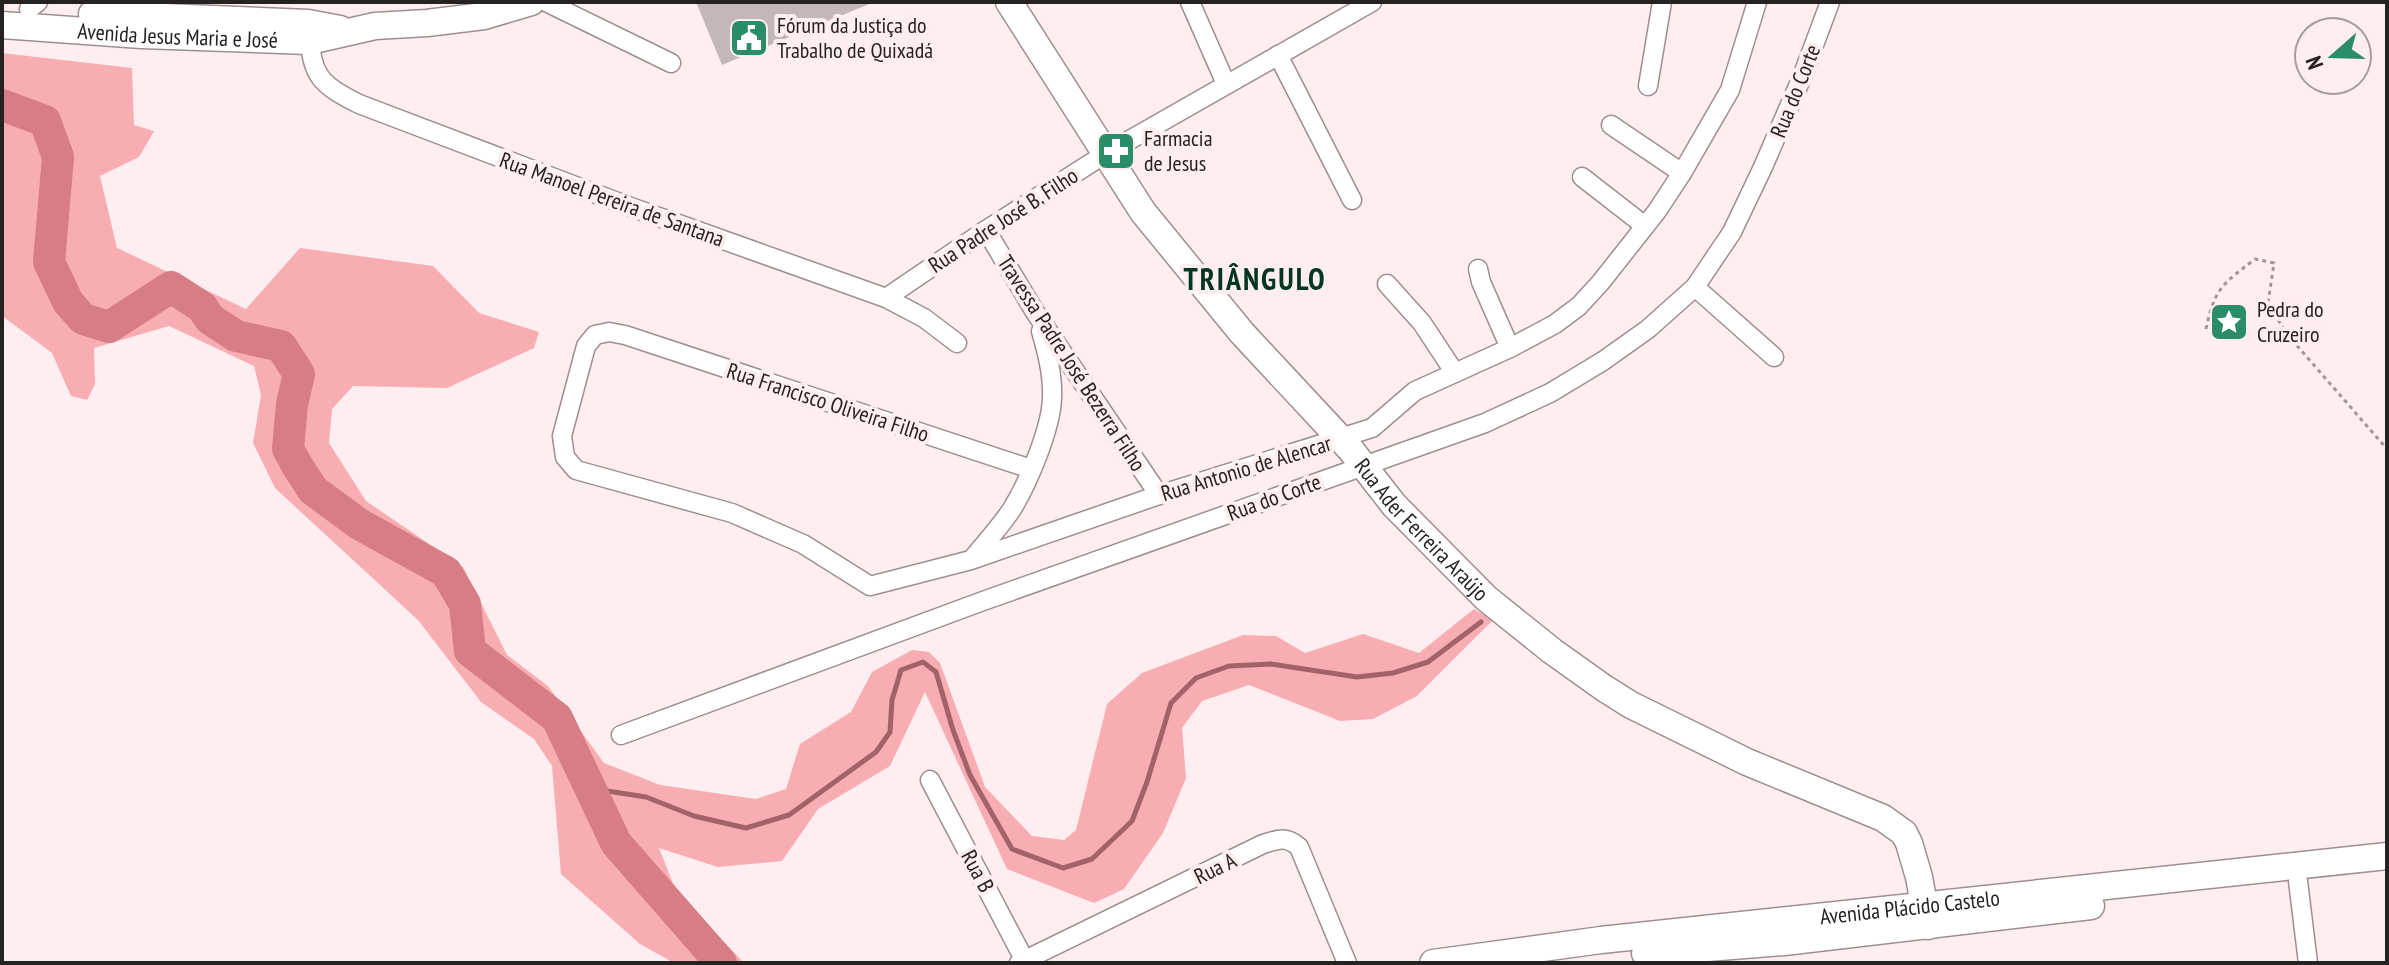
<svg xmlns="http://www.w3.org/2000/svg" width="2389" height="965" font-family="'PT Sans Narrow',sans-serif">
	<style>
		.green { fill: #f8adb3 }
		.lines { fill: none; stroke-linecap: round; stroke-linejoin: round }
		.stream { stroke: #a26268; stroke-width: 5 }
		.river { stroke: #d67d86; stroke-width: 32 }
		.building { fill: #c5b6b7 }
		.street-casing { stroke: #9d8f90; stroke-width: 21 }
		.secondary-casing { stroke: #9d8f90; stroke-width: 29 }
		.path { stroke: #a29697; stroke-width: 3; stroke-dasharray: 4 4; stroke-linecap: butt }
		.street { stroke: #fff; stroke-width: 18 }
		.secondary { stroke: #fff; stroke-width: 26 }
		.labels { text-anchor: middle; stroke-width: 8; stroke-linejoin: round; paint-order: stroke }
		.poi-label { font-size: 22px; fill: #272222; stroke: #feeeef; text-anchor: start }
		.street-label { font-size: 22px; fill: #272222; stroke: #feeeef }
		.district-label { font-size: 30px; font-weight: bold; letter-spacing: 2px; fill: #033523; stroke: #feeeef }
	</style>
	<rect width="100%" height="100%" fill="#feeeef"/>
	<path class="green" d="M2,53L132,68L134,125L154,131L139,157L100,176L117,248L246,309L300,248L433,266L479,313L539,332L534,348L447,388L353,386L332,409L329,443L366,501L463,567L507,655L548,686L604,763L660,785L756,799L786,789L800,744L851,712L872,672L912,650L929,652L940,663L985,787L1032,836L1064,840L1076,830L1107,704L1142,673L1243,635L1276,636L1305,653L1363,634L1419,653L1474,609L1493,620L1417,696L1373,719L1340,721L1249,685L1202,701L1182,728L1186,778L1163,833L1124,889L1094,903L1007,869L925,692L890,766L818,809L782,861L718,867L659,848L676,891L744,963H674L640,944L561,874L552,766L534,739L481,702L418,620L275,488L253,443L261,395L254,366L169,326L94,348L95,384L87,400L71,396L52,353L5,318H2Z"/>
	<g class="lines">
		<path class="stream" d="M588,788L646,797L694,816L746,828L789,815L876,752L890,732L892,700L901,670L923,662L936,672L953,730L970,775L1012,849L1063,868L1092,859L1132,821L1147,782L1171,703L1196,678L1229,666L1271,664L1357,677L1393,673L1428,662L1481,622"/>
		<path class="river" d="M2,105L45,121L58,157L49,262L68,302L83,319L109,327L171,287L202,307L210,319L236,336L281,346L299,374L292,404L288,449L298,467L313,490L359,524L446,572L465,604L470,651L557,718L616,843L721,963"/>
	</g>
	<path class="building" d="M696,2H874L722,65Z"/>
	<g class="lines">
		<defs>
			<g id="street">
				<path d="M546,2L671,63"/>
				<path d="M1190,2L1226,84"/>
				<path d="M29,9L38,2"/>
				<path d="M309,32C312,77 320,84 359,104L628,206L886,298L924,318L957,343"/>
				<path d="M1278,55L1352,200"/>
				<path d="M1648,86L1662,2"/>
				<path d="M1611,125L1682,173"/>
				<path d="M1582,177L1645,226"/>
				<path d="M986,230L1035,312L1159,495"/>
				<path d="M1478,269L1481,282L1510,348"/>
				<path d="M1387,284L1422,323L1455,373"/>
				<path d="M1695,287L1774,357"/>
				<path d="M886,298L986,230L1105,154L1372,2"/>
				<path d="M1031,469L625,335L609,332L595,335L586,346L562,436L565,457L576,470L732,513L803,544L870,586L971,560L1159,495L1372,428L1415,391L1510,348L1555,324L1579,306L1601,282L1657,211L1682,173L1730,90L1757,2"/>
				<path d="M973,558C986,542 1000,527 1012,509C1028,483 1051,429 1052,398C1053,375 1047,352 1041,331"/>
				<path d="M621,735L983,601L1485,423L1550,393L1603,361L1648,329L1695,287L1732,232L1763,167L1802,77L1830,2"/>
				<path d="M930,780L1026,963"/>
				<path d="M2298,881L2308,963"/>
				<path d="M1019,963L1263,844C1279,839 1286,836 1299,847L1347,963"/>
			</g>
			<g id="secondary">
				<path id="s1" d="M1009,2L1143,212L1242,333L1351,450L1394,505L1486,598L1552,651L1604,688L1631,705L1747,762L1883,818L1904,833L1909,843L1919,877L1928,926"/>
				<path d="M92,14L308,23L340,29"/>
				<path id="s2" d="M2,25L141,35L309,41L375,26L427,23L484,16L531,2"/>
				<path d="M1645,953L1784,942L2091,906"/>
				<path id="s3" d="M1433,963L1601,940L2387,856"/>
			</g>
		</defs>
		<use href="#street" class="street-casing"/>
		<use href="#secondary" class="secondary-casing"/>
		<path class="path" d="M2206,329C2215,287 2223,284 2255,259L2274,263L2268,303L2286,333L2387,449"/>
		<use href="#street" class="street"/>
		<use href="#secondary" class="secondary"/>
	</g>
	<defs>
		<symbol id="civic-square" viewBox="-11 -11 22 22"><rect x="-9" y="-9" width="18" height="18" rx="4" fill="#2a8d67" stroke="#feeeef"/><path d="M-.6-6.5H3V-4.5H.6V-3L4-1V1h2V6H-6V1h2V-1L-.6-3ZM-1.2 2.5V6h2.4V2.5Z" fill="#fff"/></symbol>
		<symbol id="pharmacy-square" viewBox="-11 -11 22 22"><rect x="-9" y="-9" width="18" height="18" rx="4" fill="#2a8d67" stroke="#feeeef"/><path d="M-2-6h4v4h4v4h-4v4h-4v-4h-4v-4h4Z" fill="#fff"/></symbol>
		<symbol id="sight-square" viewBox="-11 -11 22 22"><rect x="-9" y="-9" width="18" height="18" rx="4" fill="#2a8d67" stroke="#feeeef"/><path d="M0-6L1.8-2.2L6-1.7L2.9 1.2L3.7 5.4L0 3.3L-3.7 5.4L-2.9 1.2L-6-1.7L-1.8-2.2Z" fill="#fff"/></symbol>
	</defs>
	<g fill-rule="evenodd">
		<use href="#civic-square" x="727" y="16" width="44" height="44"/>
		<use href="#pharmacy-square" x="1094" y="129" width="44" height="44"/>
		<use href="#sight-square" x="2207" y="300" width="44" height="44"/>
	</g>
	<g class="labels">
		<g class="poi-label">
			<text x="777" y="33">Fórum da Justiça do<tspan x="777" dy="25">Trabalho de Quixadá</tspan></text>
			<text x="1144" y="146">Farmacia<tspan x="1144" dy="25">de Jesus</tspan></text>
			<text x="2257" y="317">Pedra do<tspan x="2257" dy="25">Cruzeiro</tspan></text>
		</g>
		<g class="street-label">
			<text dy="8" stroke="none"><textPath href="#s2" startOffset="176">Avenida Jesus Maria e José</textPath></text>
			<text transform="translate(1795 91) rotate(-68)" y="8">Rua do Corte</text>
			<text transform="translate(612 199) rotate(20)" y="8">Rua Manoel Pereira de Santana</text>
			<text transform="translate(1003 220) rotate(-33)" y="8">Rua Padre José B. Filho</text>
			<text transform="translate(1072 363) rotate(57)" y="8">Travessa Padre José Bezerra Filho</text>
			<text transform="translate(828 402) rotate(18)" y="8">Rua Francisco Oliveira Filho</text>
			<text transform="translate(1246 468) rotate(-17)" y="8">Rua Antonio de Alencar</text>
			<text transform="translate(1274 497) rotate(-20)" y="8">Rua do Corte</text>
			<text dy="8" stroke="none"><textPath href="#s1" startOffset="672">Rua Ader Ferreira Araújo</textPath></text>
			<text transform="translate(1215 868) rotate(-26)" y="8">Rua A</text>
			<text transform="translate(978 871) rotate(62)" y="8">Rua B</text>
			<text dy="8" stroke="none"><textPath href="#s3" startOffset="480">Avenida Plácido Castelo</textPath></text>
		</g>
		<g class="district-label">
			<text x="1255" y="290">TRIÂNGULO</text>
		</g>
	</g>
	<rect width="2389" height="965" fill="none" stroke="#272222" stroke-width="8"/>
	<g transform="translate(2333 56) rotate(250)"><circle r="38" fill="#feeeef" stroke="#a89c9d" stroke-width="2"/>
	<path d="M0-6L14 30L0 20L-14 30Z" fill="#2a8d67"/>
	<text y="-12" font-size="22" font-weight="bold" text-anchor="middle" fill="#272222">N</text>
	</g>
</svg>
